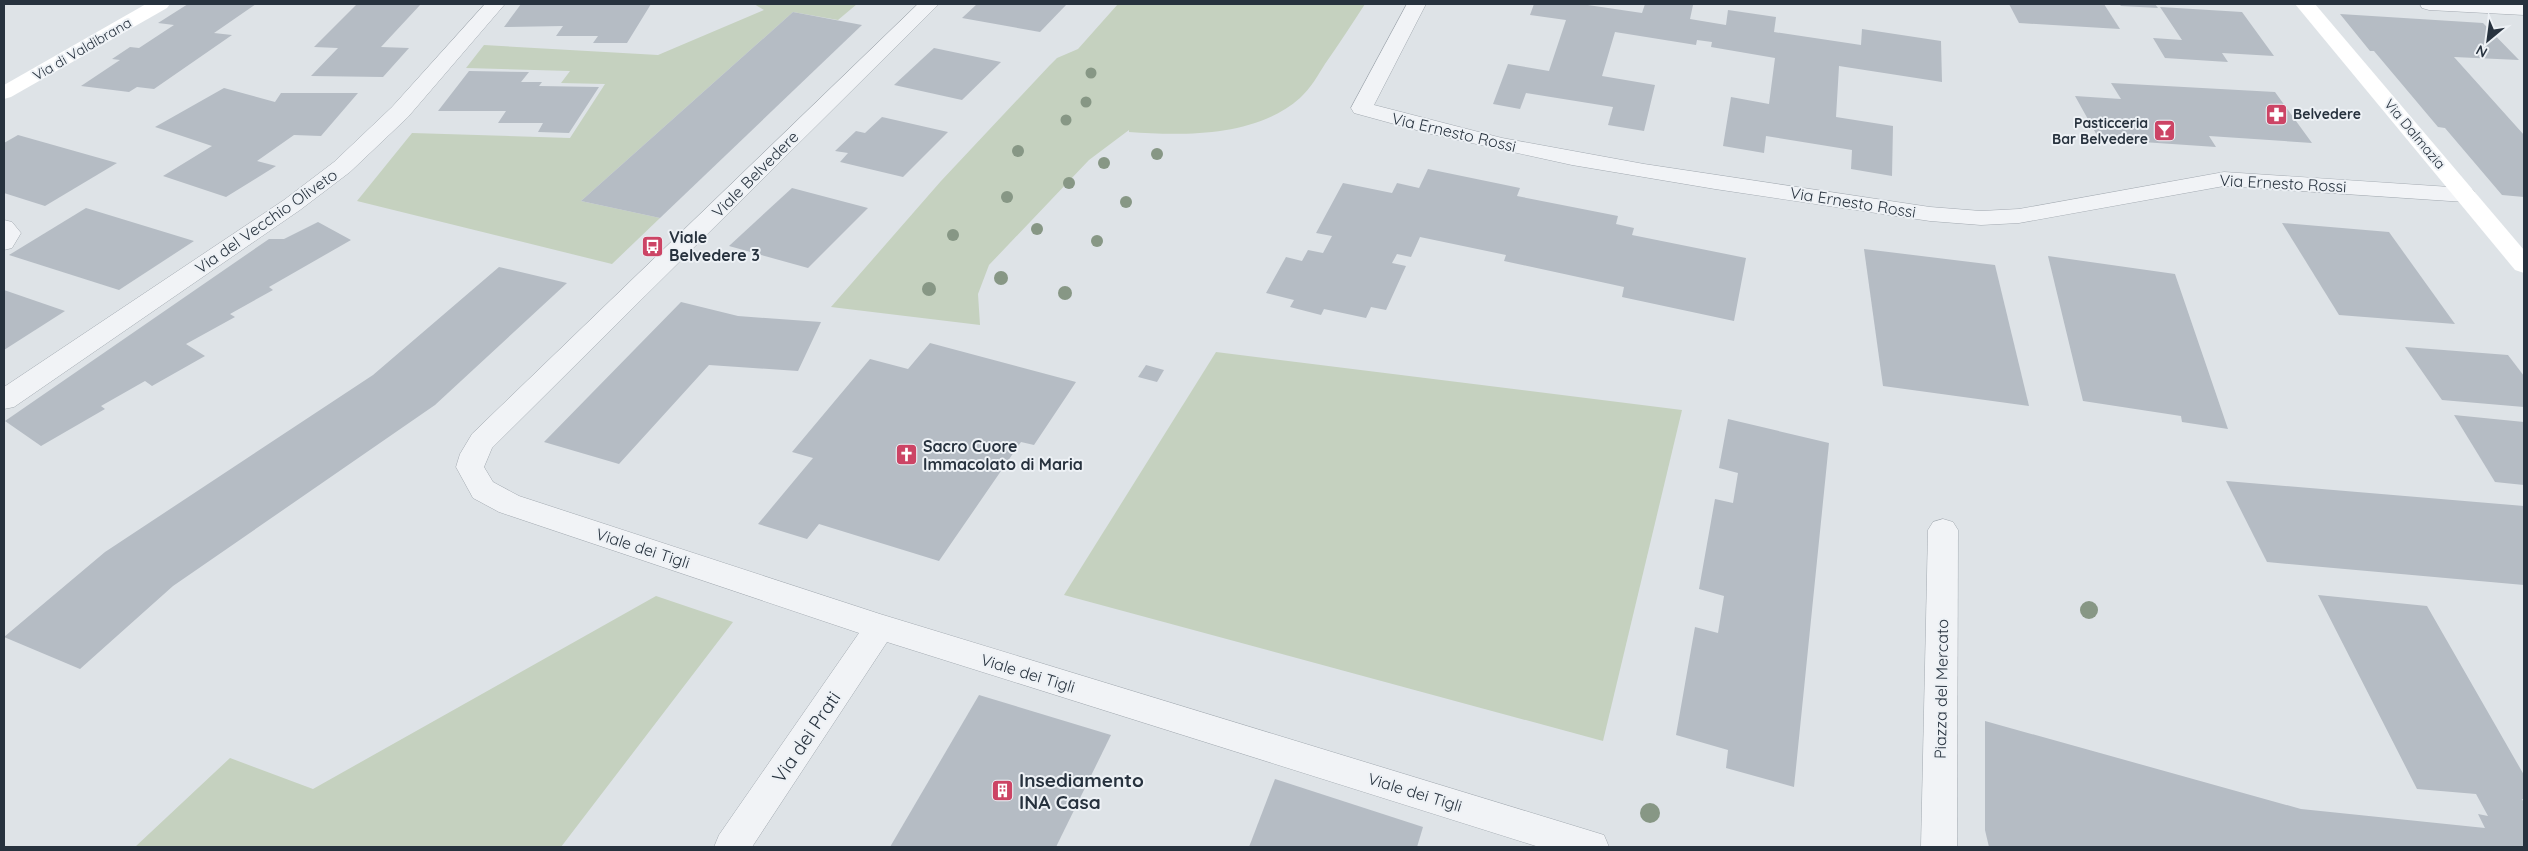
<svg xmlns="http://www.w3.org/2000/svg" width="2528" height="851" font-family="Quicksand,sans-serif">
	<style>
		.green { fill: #c5d1bf }
		.building { fill: #b5bcc4 }
		.lines { fill: none; stroke-linecap: round; stroke-linejoin: round }
		.street-casing { stroke: #a3aab1; stroke-width: 1 }
		.street { fill: #f1f3f6; fill-rule: evenodd }
		.secondary { fill: #fff; fill-rule: evenodd }
		.tree { fill: #879785 }
		.labels { text-anchor: middle; stroke-width: 4; stroke-linejoin: round; paint-order: stroke }
		.far-street-label { font-size: 14px; fill: #27323e; stroke: #edf1f5 }
		.far-poi-label { font-size: 14px; font-weight: bold; fill: #27323e; stroke: #edf1f5; text-anchor: start }
		.street-label { font-size: 16px; fill: #27323e; stroke: #edf1f5 }
		.poi-label { font-size: 16px; font-weight: bold; fill: #27323e; stroke: #edf1f5; text-anchor: start }
		.near-street-label { font-size: 19px; fill: #27323e; stroke: #edf1f5 }
		.near-poi-label { font-size: 19px; font-weight: bold; fill: #27323e; stroke: #edf1f5; text-anchor: start }
	</style>
	<rect width="100%" height="100%" fill="#dee3e7"/>
	<g class="green">
		<path d="M754,4H857L838,20L793,12L581,201L660,218L612,264L357,201L412,133L570,138L605,84L561,83L570,71L466,68L484,45L658,55L764,10Z"/>
		<path d="M1118,4H1365C1352,24 1339,44 1325,64C1318,75 1311,88 1300,98C1256,137 1184,136 1129,132V130L1089,160L989,265L978,294L980,325L831,307L941,181L1050,65L1057,58L1078,49Z"/>
		<path d="M1216,352L1682,410L1603,741L1064,595Z"/>
		<path d="M656,596L733,622L561,847H135L230,758L313,789Z"/>
	</g>
	<g class="building">
		<path d="M188,4H256L214,33L232,35L154,89L137,87L129,92L81,86L120,60L112,59L130,47L139,48L174,25L158,23Z"/>
		<path d="M357,4H421L381,47L409,48L383,77L311,76L338,48L314,47Z"/>
		<path d="M521,4H651L627,43H593L598,36H556L563,26L504,27Z"/>
		<path d="M977,4H1067L1040,32L962,18Z"/>
		<path d="M1534,4H1581L1642,13L1645,4H1686L1693,5L1690,19L1726,25L1728,10L1776,17L1774,32L1861,45L1862,29L1941,41L1942,82L1839,66L1836,117L1893,126L1892,176L1851,169L1852,150L1766,136L1764,153L1723,146L1731,97L1769,104L1775,58L1711,47L1712,42L1697,40L1696,45L1615,32L1602,76L1655,85L1644,131L1608,125L1613,107L1526,93L1520,109L1493,104L1508,64L1549,71L1566,20L1530,15Z"/>
		<path d="M2009,4H2104L2120,29L2019,23Z"/>
		<path d="M2119,4H2155L2158,8L2121,6Z"/>
		<path d="M2160,7L2242,12L2274,56L2222,53L2228,62L2165,58L2153,38L2182,40Z"/>
		<path d="M793,12L862,25L660,218L581,201Z"/>
		<path d="M2340,14L2483,23L2519,60L2454,57L2524,135V197L2502,195L2445,128L2438,127L2374,51H2370Z"/>
		<path d="M934,48L1001,62L962,100L894,85Z"/>
		<path d="M469,71L529,72L521,82H542L539,86L599,87L569,133L538,132L543,123H498L506,111H438Z"/>
		<path d="M2111,83L2275,92L2312,143L2209,136L2216,147L2099,139L2075,96L2121,99Z"/>
		<path d="M224,88L275,102L281,93H358L321,136L294,135L257,161L276,166L226,197L163,176L212,146L155,127Z"/>
		<path d="M882,117L948,132L903,177L840,162L848,153L835,151L856,131L865,133Z"/>
		<path d="M18,135L117,163L45,206L4,193V143Z"/>
		<path d="M1428,169L1520,188L1517,196L1618,216L1616,224L1634,228L1632,235L1746,258L1734,321L1622,297L1624,287L1504,261L1506,255L1420,237L1411,257L1397,254L1392,263L1406,266L1386,310L1371,307L1366,318L1324,309L1321,315L1290,307L1294,300L1266,293L1286,257L1302,261L1308,250L1323,253L1332,236L1316,233L1343,183L1392,193L1397,183L1419,188Z"/>
		<path d="M792,188L868,208L808,268L729,246Z"/>
		<path d="M86,208L194,241L119,290L9,255Z"/>
		<path d="M318,222L351,240L269,287L273,290L230,314L235,317L186,344L205,356L152,386L145,381L101,406L105,409L41,446L5,421L269,239H284Z"/>
		<path d="M2282,223L2389,232L2455,324L2339,315Z"/>
		<path d="M1864,249L1995,265L2029,406L1883,386Z"/>
		<path d="M2048,256L2175,274L2228,429L2182,422L2181,416L2083,401Z"/>
		<path d="M499,267L567,283L435,405L173,586L80,669L4,637L105,552L373,375Z"/>
		<path d="M4,290L65,311L4,350Z"/>
		<path d="M681,302L738,316L821,322L798,371L709,365L619,464L544,442Z"/>
		<path d="M930,343L1076,382L1034,445L1021,442L939,561L819,524L807,539L758,524L813,458L792,452L870,359L908,369Z"/>
		<path d="M2405,347L2508,355L2524,376V407L2442,400Z"/>
		<path d="M1146,365L1164,370L1157,382L1138,377Z"/>
		<path d="M2454,415L2524,422V485L2495,482Z"/>
		<path d="M1728,419L1829,443L1794,787L1726,768L1728,750L1676,735L1695,627L1718,633L1724,596L1699,589L1715,499L1733,503L1738,473L1719,468Z"/>
		<path d="M2226,481L2524,506V585L2267,562Z"/>
		<path d="M2318,595L2427,606L2524,775V799H2522L2524,803V847H1989L1985,830V721L2301,809L2485,828L2478,814L2488,816L2476,794L2417,789Z"/>
		<path d="M979,695L1111,735L1056,847H890Z"/>
		<path d="M1275,779L1423,827L1417,847H1249Z"/>
	</g>
	<g class="lines">
		<defs>
			<g id="street">
				<path d="M485,4H505L408,117L350,172L300,210L14,407L4,409V387L284,200L334,162L392,107Z"/>
				<path d="M918,4H939L492,448L484,467L493,482L519,496L880,614L1591,831L1604,835L1609,847H1539L887,642L752,847H714L719,835L859,633L499,512L473,498L456,467L460,454L472,434Z"/>
				<path d="M1407,4H1426L1374,105L1502,138L1644,164L1930,207L1981,211L2019,209L2224,172L2465,188L2473,190L2476,195L2473,200L2465,202L2224,186L2019,223L1981,225L1930,221L1715,189L1572,165L1431,134L1354,113L1351,108Z"/>
				<path d="M2420,4H2524V15L2429,10L2422,8Z"/>
				<path d="M4,220L12,222L21,233L12,248L4,250Z"/>
				<path d="M1943,519L1953,522L1958,530L1957,847H1921L1928,530L1933,522Z"/>
			</g>
		</defs>
		<use href="#street" class="street-casing"/>
		<use href="#street" class="street"/>
		<g class="secondary">
			<path d="M146,4H170L167,8L11,97L4,99V85Z"/>
			<path d="M2295,4H2315L2524,250V273L2515,270Z"/>
		</g>
	</g>
	<g class="tree">
		<circle cx="1091" cy="73" r="5.5"/>
		<circle cx="1086" cy="102" r="5.5"/>
		<circle cx="1066" cy="120" r="5.5"/>
		<circle cx="1018" cy="151" r="6"/>
		<circle cx="1157" cy="154" r="6"/>
		<circle cx="1104" cy="163" r="6"/>
		<circle cx="1069" cy="183" r="6"/>
		<circle cx="1007" cy="197" r="6"/>
		<circle cx="1126" cy="202" r="6"/>
		<circle cx="1037" cy="229" r="6"/>
		<circle cx="953" cy="235" r="6"/>
		<circle cx="1097" cy="241" r="6"/>
		<circle cx="1001" cy="278" r="7"/>
		<circle cx="929" cy="289" r="7"/>
		<circle cx="1065" cy="293" r="7"/>
		<circle cx="2089" cy="610" r="9"/>
		<circle cx="1650" cy="813" r="10"/>
	</g>
	<defs>
		<symbol id="pharmacy-square" viewBox="-11 -11 22 22"><rect x="-9" y="-9" width="18" height="18" rx="4" fill="#cc4465" stroke="#edf1f5"/><path d="M-2-6h4v4h4v4h-4v4h-4v-4h-4v-4h4Z" fill="#fff"/></symbol>
		<symbol id="bar-square" viewBox="-11 -11 22 22"><rect x="-9" y="-9" width="18" height="18" rx="4" fill="#cc4465" stroke="#edf1f5"/><path d="M-6-5H6L.8 .8V4.5H3.5V6h-7V4.5H-.8V.8Z" fill="#fff"/></symbol>
		<symbol id="bus-square" viewBox="-11 -11 22 22"><rect x="-9" y="-9" width="18" height="18" rx="4" fill="#cc4465" stroke="#edf1f5"/><path d="M-5-6H5V4H4V6H2V4H-2V6H-4V4H-5ZM-3.5-4V0h7V-4ZM-3.5 1.2v1.5H-2V1.2ZM2 1.2v1.5H3.5V1.2Z" fill="#fff"/></symbol>
		<symbol id="church-square" viewBox="-11 -11 22 22"><rect x="-9" y="-9" width="18" height="18" rx="4" fill="#cc4465" stroke="#edf1f5"/><path d="M-1.2-6h2.4v3.5h3.3v2.4h-3.3V6h-2.4V-.1h-3.3v-2.4h3.3Z" fill="#fff"/></symbol>
		<symbol id="building-square" viewBox="-11 -11 22 22"><rect x="-9" y="-9" width="18" height="18" rx="4" fill="#cc4465" stroke="#edf1f5"/><path d="M-4-6H4V6H1V3H-1V6H-4ZM-2.5-4.3h1.7v1.8h-1.7ZM.8-4.3h1.7v1.8H.8ZM-2.5-1h1.7V.8h-1.7ZM.8-1h1.7V.8H.8Z" fill="#fff"/></symbol>
	</defs>
	<g fill-rule="evenodd">
		<use href="#pharmacy-square" x="2264" y="102" width="25" height="25"/>
		<use href="#bar-square" x="2152" y="118" width="25" height="25"/>
		<use href="#bus-square" x="640" y="234" width="25" height="25"/>
		<use href="#church-square" x="894" y="442" width="25" height="25"/>
		<use href="#building-square" x="990" y="778" width="25" height="25"/>
	</g>
	<g class="labels">
		<g class="far-street-label">
			<text transform="translate(82 49) rotate(-30)" y="5">Via di Valdibrana</text>
			<text transform="translate(2415 134) rotate(50)" y="5">Via Dalmazia</text>
		</g>
		<g class="far-poi-label">
			<text x="2293" y="119">Belvedere</text>
			<text x="2148" y="128" text-anchor="end">Pasticceria<tspan x="2148" dy="16">Bar Belvedere</tspan></text>
		</g>
		<g class="street-label">
			<text transform="translate(1454 132) rotate(13)" y="6">Via Ernesto Rossi</text>
			<text transform="translate(755 174) rotate(-45)" y="6">Viale Belvedere</text>
			<text transform="translate(2283 183) rotate(3)" y="6">Via Ernesto Rossi</text>
			<text transform="translate(1853 202) rotate(9)" y="6">Via Ernesto Rossi</text>
			<text transform="translate(266 221) rotate(-35)" y="6">Via del Vecchio Oliveto</text>
			<text transform="translate(643 548) rotate(18)" y="6">Viale dei Tigli</text>
			<text transform="translate(1028 673) rotate(17)" y="6">Viale dei Tigli</text>
			<text transform="translate(1941 689) rotate(-89)" y="6">Piazza del Mercato</text>
			<text transform="translate(1415 792) rotate(17)" y="6">Viale dei Tigli</text>
		</g>
		<g class="poi-label">
			<text x="669" y="243">Viale<tspan x="669" dy="18">Belvedere 3</tspan></text>
			<text x="923" y="452">Sacro Cuore<tspan x="923" dy="18">Immacolato di Maria</tspan></text>
		</g>
		<g class="near-street-label">
			<text transform="translate(806 737) rotate(-56)" y="7">Via dei Prati</text>
		</g>
		<g class="near-poi-label">
			<text x="1019" y="787">Insediamento<tspan x="1019" dy="22">INA Casa</tspan></text>
		</g>
	</g>
	<rect width="2528" height="851" fill="none" stroke="#27323e" stroke-width="10"/>
	<g transform="translate(2488 40) rotate(209)" stroke="#edf1f5" stroke-width="4" paint-order="stroke">
	<path d="M0-4L9 19L0 12L-9 19Z" fill="#27323e"/>
	<text y="-8" font-size="14" font-weight="bold" text-anchor="middle" fill="#27323e">N</text>
	</g>
</svg>
